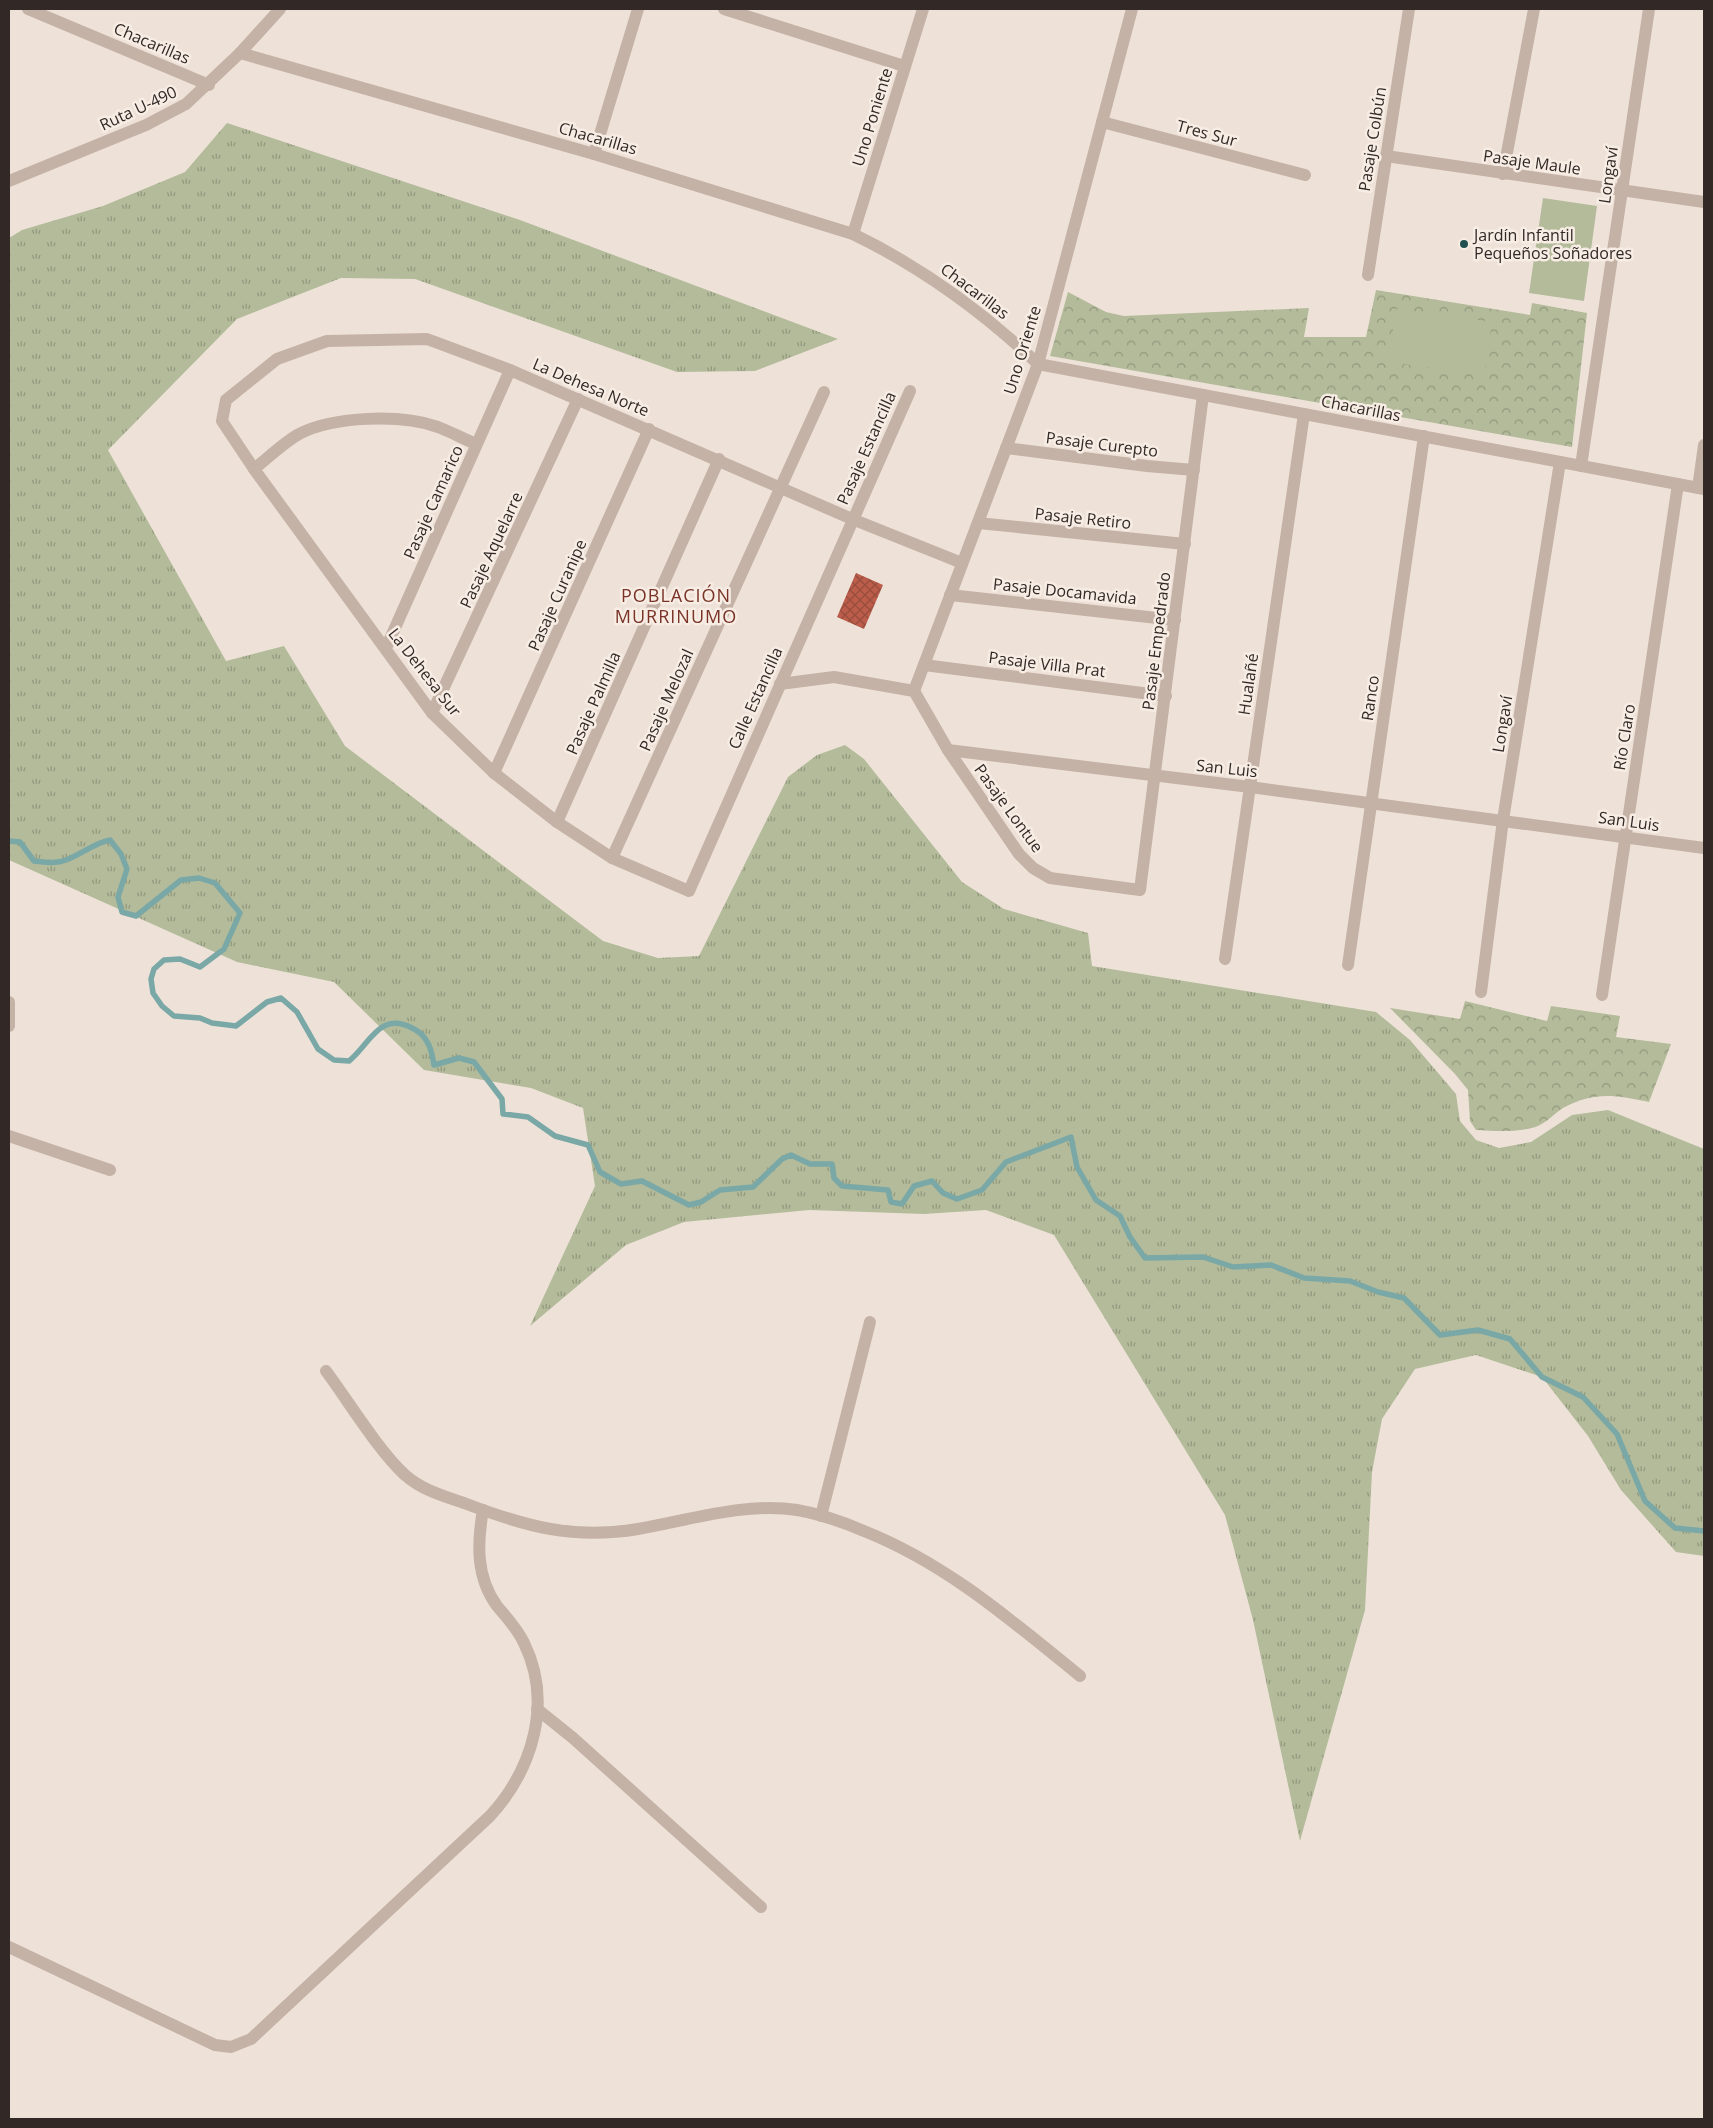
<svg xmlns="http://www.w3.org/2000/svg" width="1713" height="2128" font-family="'Open Sans',sans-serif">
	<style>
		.grass { fill: url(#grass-tufts) }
		.park { fill: url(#park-crowns) }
		.pitch { fill: #b3bb9a }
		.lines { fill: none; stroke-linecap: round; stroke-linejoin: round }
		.stream { stroke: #7aa8a7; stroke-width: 5.5 }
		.building { fill: url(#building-cross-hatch) }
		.minor { stroke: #c5b2a6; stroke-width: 12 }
		.poi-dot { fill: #204f4f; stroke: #f7ede4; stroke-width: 2 }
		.labels { text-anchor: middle; stroke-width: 5; stroke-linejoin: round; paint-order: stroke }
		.street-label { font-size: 16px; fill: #322926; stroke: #f7ede4 }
		.poi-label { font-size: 16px; fill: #322926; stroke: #f7ede4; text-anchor: start }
		.neighbourhood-label { font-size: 18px; letter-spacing: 1px; fill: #793427; stroke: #f7ede4 }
	</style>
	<defs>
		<pattern id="grass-tufts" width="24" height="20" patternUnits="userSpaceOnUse" patternTransform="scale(1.25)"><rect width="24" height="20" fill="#b3bb9a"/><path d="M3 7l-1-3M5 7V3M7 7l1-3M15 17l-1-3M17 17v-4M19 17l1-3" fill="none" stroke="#92987d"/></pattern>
		<pattern id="park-crowns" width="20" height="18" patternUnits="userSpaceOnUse" patternTransform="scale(1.25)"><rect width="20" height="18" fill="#b3bb9a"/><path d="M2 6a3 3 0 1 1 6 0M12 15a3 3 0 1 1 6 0" fill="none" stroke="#92987d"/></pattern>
		<pattern id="building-cross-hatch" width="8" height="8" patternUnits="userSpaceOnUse" patternTransform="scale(1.25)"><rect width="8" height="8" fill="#bb5d4a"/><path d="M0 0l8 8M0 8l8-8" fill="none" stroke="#994d3d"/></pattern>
	</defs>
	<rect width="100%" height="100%" fill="#eee2d8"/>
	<path class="grass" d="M227,123L520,220L838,339L755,371L677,372L415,279L341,278L237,319L108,450L226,661L284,646L345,746L603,941L658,958L699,956L788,777L817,755L845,745L864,759L962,882L1004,909L1088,933L1092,966L1376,1012L1410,1040L1456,1094L1460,1121L1476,1140L1499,1148L1531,1142L1572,1115L1608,1110L1704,1149V1556L1676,1552L1621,1490L1588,1436L1542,1377L1476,1355L1415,1369L1382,1419L1372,1472L1365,1610L1300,1841L1253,1620L1225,1515L1054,1235L986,1210L924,1214L809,1210L684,1222L626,1245L530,1326L595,1186L583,1108L531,1088L424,1070L334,982L237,962L9,860V238L22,230L103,206L185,172Z"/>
	<g class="park">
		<path d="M1376,290L1530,315L1532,303L1587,313L1572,447L1050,356L1068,292L1106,312L1124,316L1309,308L1304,337H1366Z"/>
		<path d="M1465,1001L1547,1021L1551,1006L1620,1016L1616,1037L1671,1044L1649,1102C1616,1095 1594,1091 1563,1108C1554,1114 1547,1122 1538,1126C1519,1133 1495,1131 1476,1130L1470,1121L1468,1090L1455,1074L1390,1008L1460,1019Z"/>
	</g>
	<g class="pitch">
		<path d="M1543,198L1597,206L1584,301L1529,293Z"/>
		<path d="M1396,309L1492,322L1484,375L1388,362Z"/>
	</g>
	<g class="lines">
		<path class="stream" d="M9,841L20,842L34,861C45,862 56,864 66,860C82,854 94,843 110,840L121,854L127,869L118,897L122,912L136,916L181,880L199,878L215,883L240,913L224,949L200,967L180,959L164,960L154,969L151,979L153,993L162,1006L174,1016L200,1018L212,1023L236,1026L267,1002L281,998L297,1012L318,1049L334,1060L349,1061C371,1043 379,1010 414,1029C428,1036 432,1051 434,1065L459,1058L474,1062L502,1099L503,1114L528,1117L555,1136L588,1145L600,1172L621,1184L642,1181L689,1205L701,1202L720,1190L753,1187L782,1159L791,1155L810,1164H832L834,1178L842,1186L888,1190L891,1202L902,1204L914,1186L932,1181L943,1193L957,1199L982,1190L1006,1162L1071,1137L1077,1167L1096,1200L1120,1216L1130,1237L1145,1258L1203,1257L1233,1267L1271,1265L1304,1278L1350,1281L1378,1292L1404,1298L1440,1335L1478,1330L1510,1339L1542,1377L1583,1397L1617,1434L1645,1501L1675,1528L1704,1531"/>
	</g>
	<path class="building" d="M856,573L883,585L864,629L837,617Z"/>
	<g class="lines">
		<g class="minor">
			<path d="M28,9L209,85"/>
			<path d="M724,9L904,66"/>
			<path d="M240,53L594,154L853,234C923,268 982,311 1038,364L1704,489"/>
			<path d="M1102,122L1305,175"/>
			<path d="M594,154L638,9"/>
			<path d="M1386,156L1704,202"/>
			<path d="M1503,174L1534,9"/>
			<path d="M9,181L146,125L186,104L240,53L280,9"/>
			<path d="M853,234L923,9"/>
			<path d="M1368,275L1409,9"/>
			<path d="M910,391L689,891L612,858L557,822L494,773L432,713L254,469L222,421L226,400L277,359L327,341L427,339L510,370L852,519L962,563"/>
			<path d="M1006,448L1147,466L1194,470"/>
			<path d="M1581,466L1649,9"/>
			<path d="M254,469C268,458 283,443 299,434C334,416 401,414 438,427C451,432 464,439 476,444"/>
			<path d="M1698,488L1704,445"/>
			<path d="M978,523L1185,544"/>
			<path d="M950,595L1175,620"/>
			<path d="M386,648L510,370"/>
			<path d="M924,665L1166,696"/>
			<path d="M780,684L834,677L914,691L948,750L1250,787L1704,848"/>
			<path d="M914,691L1038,364L1132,9"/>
			<path d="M432,713L578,399"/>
			<path d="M948,750L1019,854L1033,868L1050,878L1140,890L1203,395"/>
			<path d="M494,773L649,429"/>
			<path d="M557,822L719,459"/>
			<path d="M612,858L824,392"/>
			<path d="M1225,959L1304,414"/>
			<path d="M1348,965L1424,436"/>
			<path d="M1481,992L1503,820L1560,462"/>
			<path d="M1602,995L1678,484"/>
			<path d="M9,1002V1026"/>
			<path d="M9,1136L110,1170"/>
			<path d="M326,1371C349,1402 378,1450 405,1475C422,1490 443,1496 464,1503C524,1526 573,1540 638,1529C690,1520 745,1502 797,1510C820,1514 843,1522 864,1531C947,1564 1012,1621 1080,1676"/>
			<path d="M821,1516L870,1322"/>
			<path d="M537,1709L573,1738L761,1907"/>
			<path d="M9,1947L215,2045L231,2047L251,2039L490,1816C533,1769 553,1702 524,1643C517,1628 507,1618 497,1606C476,1577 477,1544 483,1510"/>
		</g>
	</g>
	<circle class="poi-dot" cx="1464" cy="244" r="5"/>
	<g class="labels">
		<g class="street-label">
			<text transform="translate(152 43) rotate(23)" y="6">Chacarillas</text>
			<text transform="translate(138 108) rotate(-25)" y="6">Ruta U-490</text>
			<text transform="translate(872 117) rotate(-73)" y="6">Uno Poniente</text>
			<text transform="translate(1207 133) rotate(15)" y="6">Tres Sur</text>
			<text transform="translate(598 138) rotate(16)" y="6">Chacarillas</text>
			<text transform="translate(1372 139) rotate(-81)" y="6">Pasaje Colbún</text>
			<text transform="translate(1532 162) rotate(8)" y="6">Pasaje Maule</text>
			<text transform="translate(1608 175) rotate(-82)" y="6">Longaví</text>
			<text transform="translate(975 291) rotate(37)" y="6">Chacarillas</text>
			<text transform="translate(1022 350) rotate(-73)" y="6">Uno Oriente</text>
			<text transform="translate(591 387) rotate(23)" y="6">La Dehesa Norte</text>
			<text transform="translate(1361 408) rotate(11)" y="6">Chacarillas</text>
			<text transform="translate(1102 444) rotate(7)" y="6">Pasaje Curepto</text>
			<text transform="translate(866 448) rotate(-66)" y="6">Pasaje Estancilla</text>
			<text transform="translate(433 502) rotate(-66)" y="6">Pasaje Camarico</text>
			<text transform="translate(1083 518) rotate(6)" y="6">Pasaje Retiro</text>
			<text transform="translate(491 550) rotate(-65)" y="6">Pasaje Aquelarre</text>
			<text transform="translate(1065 591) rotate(6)" y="6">Pasaje Docamavida</text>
			<text transform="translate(557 595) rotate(-66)" y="6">Pasaje Curanipe</text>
			<text transform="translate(1156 641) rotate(-83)" y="6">Pasaje Empedrado</text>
			<text transform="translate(1047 664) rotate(7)" y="6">Pasaje Villa Prat</text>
			<text transform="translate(425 672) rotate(52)" y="6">La Dehesa Sur</text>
			<text transform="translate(1248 684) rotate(-82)" y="6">Hualañé</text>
			<text transform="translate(755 698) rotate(-66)" y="6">Calle Estancilla</text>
			<text transform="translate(1370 698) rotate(-82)" y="6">Ranco</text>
			<text transform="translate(666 700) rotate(-66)" y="6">Pasaje Melozal</text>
			<text transform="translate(593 703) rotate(-66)" y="6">Pasaje Palmilla</text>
			<text transform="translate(1502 724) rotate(-81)" y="6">Longaví</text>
			<text transform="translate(1624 737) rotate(-81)" y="6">Río Claro</text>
			<text transform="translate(1227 768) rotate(6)" y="6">San Luis</text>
			<text transform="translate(1009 808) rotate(54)" y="6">Pasaje Lontue</text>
			<text transform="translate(1629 821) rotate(8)" y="6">San Luis</text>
		</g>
		<g class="poi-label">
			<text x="1474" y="241">Jardín Infantil<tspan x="1474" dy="18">Pequeños Soñadores</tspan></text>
		</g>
		<g class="neighbourhood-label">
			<text x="676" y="602">POBLACIÓN<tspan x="676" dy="21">MURRINUMO</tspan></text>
		</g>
	</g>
	<rect width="1713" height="2128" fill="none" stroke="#322926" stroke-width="20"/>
</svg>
